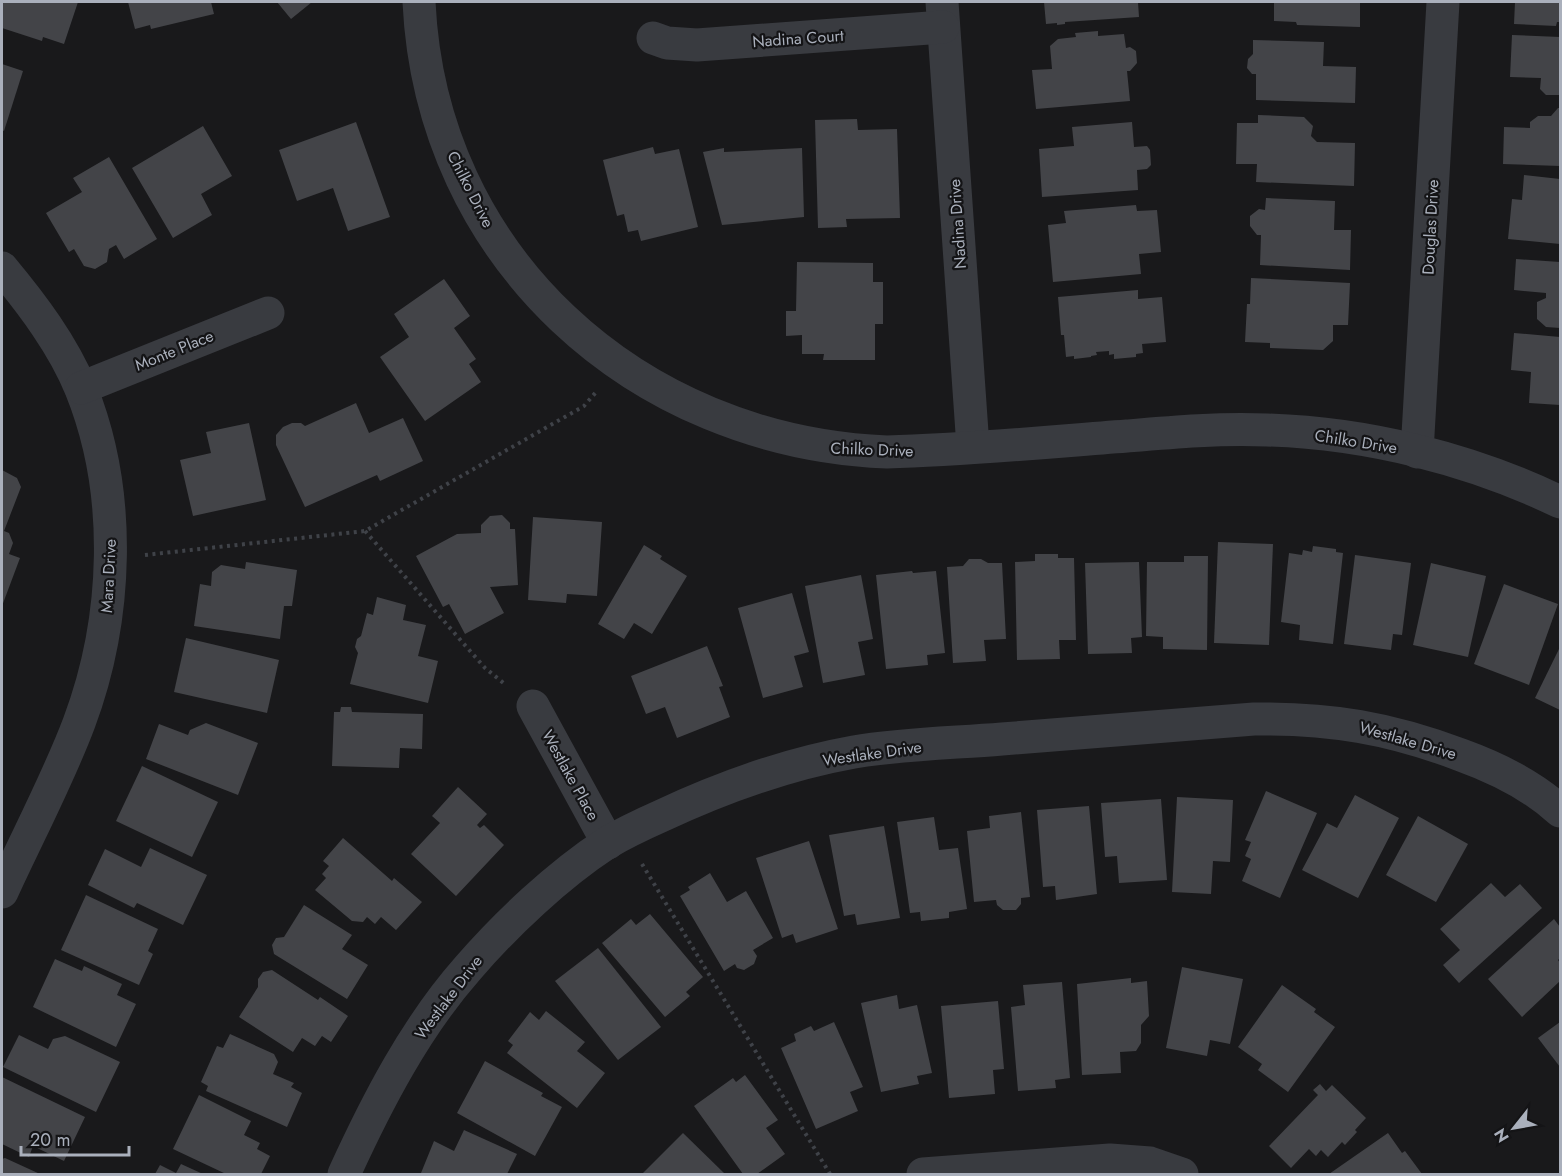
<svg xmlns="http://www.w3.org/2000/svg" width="1562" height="1176" font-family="Jost,sans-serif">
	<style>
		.building { fill: #434448 }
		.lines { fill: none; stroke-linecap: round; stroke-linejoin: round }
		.path { stroke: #3f4248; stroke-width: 4; stroke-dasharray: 3 4.5; stroke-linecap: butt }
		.minor { stroke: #393b40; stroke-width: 33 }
		.tertiary { stroke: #393b40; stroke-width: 33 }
		.labels { text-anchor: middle; stroke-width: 4.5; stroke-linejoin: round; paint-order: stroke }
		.street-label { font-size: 16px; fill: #aab0bc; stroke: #141416 }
	</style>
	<rect width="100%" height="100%" fill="#19191b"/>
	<g class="building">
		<path d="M2,2H78L64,44L43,37L42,41L2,28Z"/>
		<path d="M128,2H211L214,14L151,29L150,25L135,29Z"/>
		<path d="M277,2H312L291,19Z"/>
		<path d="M1044,2H1138L1139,17L1065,22V24L1057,25V23L1046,24Z"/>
		<path d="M1274,2H1360V27L1297,25L1296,22L1274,21Z"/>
		<path d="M1515,2H1560V22H1557L1556,26L1514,24Z"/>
		<path d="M1098,31V36L1124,34L1126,48L1130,47L1136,51L1137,63L1130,71H1127L1130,101L1036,109L1032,70L1052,69L1050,46L1058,39L1076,37L1075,33Z"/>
		<path d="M1512,35L1560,37V95H1546L1540,89L1541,78L1510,77Z"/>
		<path d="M1253,40L1324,42L1323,66L1356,67L1355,103L1256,100V74H1252L1247,68L1248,59L1253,54Z"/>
		<path d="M2,64L23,71L4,131L2,130Z"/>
		<path d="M1558,108H1560V166L1503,164L1504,127L1530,128V122L1538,116H1551Z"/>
		<path d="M1258,115L1304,117L1313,126L1311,136L1317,142L1355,143L1354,186L1256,182L1257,164H1236L1237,123H1258Z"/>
		<path d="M857,119L858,130L897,129L900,218L846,219L847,227L818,228L815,120Z"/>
		<path d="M356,122L390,217L348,231L333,188L297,201L279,150Z"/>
		<path d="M1132,122L1134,147L1147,146L1150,150L1151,165L1147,169L1137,170L1138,190L1042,197L1039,149L1074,146L1072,127Z"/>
		<path d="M203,126L232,176L201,194L212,215L173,238L132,168Z"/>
		<path d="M653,147L655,154L679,149L698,227L641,241L638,230L628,232L624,214L617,216L603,160Z"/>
		<path d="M724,148V152L802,148L804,217L722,225L703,152Z"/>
		<path d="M109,157L157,239L124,259L116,245L109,249L107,262L95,269L84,266L74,249L69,252L46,213L82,192L73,178Z"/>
		<path d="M1524,175L1560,179V244L1508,239L1512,199L1522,200Z"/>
		<path d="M1266,198L1335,201L1334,230H1351L1350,270L1260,265L1261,235H1257L1250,226V216L1259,209L1265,210Z"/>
		<path d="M1136,205L1137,211L1157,210L1161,252L1139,254L1141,274L1053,282L1048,225L1066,223L1064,211Z"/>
		<path d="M1516,259L1560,262V328L1546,327L1537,319V302L1546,298V293L1514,290Z"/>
		<path d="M797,262L873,263V282H883V324H875V360H823L824,354H802V335L786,336V311H796Z"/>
		<path d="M1251,278L1350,283L1348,325H1333V341L1323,350L1270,348V343L1245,342L1247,304H1250Z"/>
		<path d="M444,279L470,316L454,328L476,359L469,364L481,382L425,421L380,357L409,337L394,314Z"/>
		<path d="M1138,290V299L1162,297L1166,342L1142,344L1143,353L1136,354V357L1114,359V354L1109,355V351L1096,352L1097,355L1091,356V357L1074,359V356L1066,357L1064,335H1061L1058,297Z"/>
		<path d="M1514,333L1560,337V405L1529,403L1531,372L1511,370Z"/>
		<path d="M356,403L369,433L403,418L423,461L380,481L377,475L305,507L276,445V435L283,427L292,423H301L305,426Z"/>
		<path d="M249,423L266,500L193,516L180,460L211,453L206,432Z"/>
		<path d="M2,470L17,478L21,487L4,531L9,533L13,543L9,554L20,558L2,606Z"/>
		<path d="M502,515L510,523V529H515L518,585L490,587L504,613L465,634L449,604L443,607L416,556L457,534L481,533V525L490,516Z"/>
		<path d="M533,517L602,522L597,596L567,594L566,603L528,600Z"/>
		<path d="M1218,542L1273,544L1269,645L1214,643Z"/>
		<path d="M644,545L662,556L660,559L687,576L652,634L634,623L624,639L598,624Z"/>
		<path d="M1313,546L1336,549V552L1343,553L1333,644L1299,640L1300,625L1281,622L1289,553L1302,555L1303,550L1312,552Z"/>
		<path d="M1035,554H1058V558H1074L1076,640H1059L1060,659L1017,660L1015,562L1035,561Z"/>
		<path d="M1355,555L1411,563L1402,635L1393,634L1391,650L1344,644Z"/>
		<path d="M1184,556H1208L1207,650L1163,649V637L1146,636L1147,562H1184Z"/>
		<path d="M969,559H981L988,563H1002L1006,639L984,640L986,661L953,663L947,567L963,566Z"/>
		<path d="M246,562L297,570L292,606H284L280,639L194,626L200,584L211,586L212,572L221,565L245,569Z"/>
		<path d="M1139,562L1142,637L1131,638L1132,653L1088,654L1085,563Z"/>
		<path d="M1431,563L1486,576L1468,657L1413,645Z"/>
		<path d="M912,571L913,573L936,571L945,653L927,655L928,665L886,669L876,575Z"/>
		<path d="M861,575L873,639L858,642L865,675L823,683L805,586Z"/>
		<path d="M1504,584L1558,604L1529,685L1474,664Z"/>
		<path d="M792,593L809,652L794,656L803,687L763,698L738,608Z"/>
		<path d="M377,597L406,605L403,620L426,625L418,656L438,661L428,703L350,684L358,653L355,647L357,639L361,636L367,613L373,615Z"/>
		<path d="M186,638L279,660L267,713L174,692Z"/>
		<path d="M707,646L723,686L719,687L730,717L677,738L665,707L646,714L631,676Z"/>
		<path d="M1560,647V710L1535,698Z"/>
		<path d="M341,707H351L352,712L423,714L422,749L400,748L399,768L332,766L334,712H340Z"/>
		<path d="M206,723L258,743L238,795L146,759L159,724L188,735L190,730Z"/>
		<path d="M142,766L218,802L192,857L116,821Z"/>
		<path d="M458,787L487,814L477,825L480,828L484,825L504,845L456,896L411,854L440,823L432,816Z"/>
		<path d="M1266,791L1317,813L1280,898L1242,881L1251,859L1245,856L1251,842L1245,840Z"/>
		<path d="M1355,795L1399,818L1358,898L1302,870L1327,823L1337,828Z"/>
		<path d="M1177,797L1233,800L1230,862L1213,861L1211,894L1172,892Z"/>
		<path d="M1161,799L1167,880L1119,883L1117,856L1105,857L1101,803Z"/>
		<path d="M1089,806L1097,894L1056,900L1055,886L1043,887L1037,810Z"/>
		<path d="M1021,812L1030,897L1021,898V904L1016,910H1003L997,905L996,900L974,902L967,831L990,828L989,816Z"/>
		<path d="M1418,816L1468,844L1436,902L1386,875Z"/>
		<path d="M934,817L939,850L958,848L967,909L949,912V918L921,921L920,912L910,913L897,822Z"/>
		<path d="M884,826L900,918L857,925L855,914L844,916L829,835Z"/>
		<path d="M343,838L392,881L394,878L422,902L396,930L381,917L375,924L367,917L363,922L352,921L315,890L326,878L322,874L329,866L323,861Z"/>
		<path d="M809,841L838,929L796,943L793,934L782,938L756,858Z"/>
		<path d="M150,848L207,875L183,925L137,903L134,908L88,885L105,849L141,867Z"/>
		<path d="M710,873L727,902L746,891L773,938L753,950L757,956L754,964L744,970L737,968L735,964L724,971L680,896L690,890L688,887Z"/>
		<path d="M1491,883L1505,897L1520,884L1542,908L1459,983L1443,965L1460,950L1440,929Z"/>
		<path d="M86,895L158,929L148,951L153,954L139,985L61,950Z"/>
		<path d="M304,905L352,935L342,949L368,965L347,999L274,954L272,945L276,938L284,937Z"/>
		<path d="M650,914L703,977L686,992L690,996L665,1017L602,943L631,919L636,925Z"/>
		<path d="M1554,919L1560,927V958L1558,960L1560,963V981L1522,1017L1488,979Z"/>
		<path d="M598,948L661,1027L618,1060L555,981Z"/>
		<path d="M55,959L82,971L84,966L122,984L117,995L136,1004L116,1047L33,1007Z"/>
		<path d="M1182,967L1243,979L1230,1044L1210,1040L1207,1056L1166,1048Z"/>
		<path d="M272,970L318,1000L320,997L348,1016L331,1042L322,1036L315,1046L302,1038L293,1052L239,1017L258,987V979L263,972Z"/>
		<path d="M1131,978V983L1147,981L1149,1016L1141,1025V1043L1136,1051L1120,1052L1121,1073L1082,1075L1077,984Z"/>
		<path d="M1062,982L1070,1078L1055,1080L1056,1088L1018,1091L1011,1007L1025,1005L1023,985Z"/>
		<path d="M1282,985L1316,1009L1314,1012L1335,1027L1288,1092L1258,1070L1262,1064L1238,1047Z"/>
		<path d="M897,995L899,1009L917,1005L932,1073L917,1076L919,1084L881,1092L861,1003Z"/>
		<path d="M998,1001L1004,1069L993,1070L995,1094L949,1098L941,1006Z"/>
		<path d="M546,1011L585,1042L577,1051L605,1073L577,1108L507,1053L513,1045L508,1041L530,1012L539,1020Z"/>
		<path d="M834,1022L863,1087L850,1092L858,1111L816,1129L781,1048L796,1041L794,1034L811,1026L814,1031Z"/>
		<path d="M1560,1022V1067L1538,1038Z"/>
		<path d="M230,1034L274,1054L278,1062L273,1074L294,1083L291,1087L302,1093L287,1127L206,1091L208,1086L201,1082L217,1046L223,1048Z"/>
		<path d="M19,1035L48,1049L53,1039L65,1036L120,1062L96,1112L3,1067Z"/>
		<path d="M485,1061L543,1093L541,1096L562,1107L535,1156L457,1113Z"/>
		<path d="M745,1075L778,1120L766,1128L785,1154L757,1174H743L694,1106L733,1078L736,1082Z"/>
		<path d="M2,1077L85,1117L64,1161L33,1146L29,1157L2,1144Z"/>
		<path d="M1320,1084L1326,1091L1332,1085L1366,1118L1355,1130L1357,1132L1345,1145L1342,1142L1328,1157L1321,1150L1316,1156L1309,1149L1291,1168L1269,1146L1318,1095L1313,1090Z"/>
		<path d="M199,1095L251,1121L244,1135L260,1143L257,1149L270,1156L261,1174H226L173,1149Z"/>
		<path d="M464,1130L517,1154L507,1174H425L421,1173L434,1141L454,1151Z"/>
		<path d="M683,1133L725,1174H645L643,1173Z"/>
		<path d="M1388,1133L1402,1153L1405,1151L1422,1174H1329Z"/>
		<path d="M5,1158L40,1174H2V1159Z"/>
		<path d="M181,1164L203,1174H155L160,1165L176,1173Z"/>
	</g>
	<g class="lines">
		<g class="path">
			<path d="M365,531L485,668L506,685"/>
			<path d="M145,555L365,531L584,406L597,391"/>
			<path d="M642,864L830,1174"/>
		</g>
		<g class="minor">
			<path d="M942,2L973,447"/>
			<path d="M653,38L667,43L697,45L943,27"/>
			<path d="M2,268C32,304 63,345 81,389C123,493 118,619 79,723C58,779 27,837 2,892"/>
			<path d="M81,388L268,313"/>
			<path d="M1417,452L1443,2"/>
			<path d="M533,706L608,843"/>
			<path d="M344,1174C377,1102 415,1028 468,968C506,924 558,875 607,843C624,833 643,824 661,816C723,787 787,764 854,752C902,744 953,743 1002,739C1086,732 1170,726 1254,719C1330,718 1390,728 1461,755C1497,768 1532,785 1560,811"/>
			<path d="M923,1174L1110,1160L1150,1163L1182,1174"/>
		</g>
		<path class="tertiary" d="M419,2C431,257 636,442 887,452C967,450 1047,442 1127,436C1174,432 1220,428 1267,430C1367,433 1471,459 1560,502"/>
	</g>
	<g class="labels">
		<g class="street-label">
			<text transform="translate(798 38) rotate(-4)" y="6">Nadina Court</text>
			<text transform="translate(471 189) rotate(63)" y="6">Chilko Drive</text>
			<text transform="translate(957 224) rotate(-94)" y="6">Nadina Drive</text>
			<text transform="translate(1430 227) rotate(-87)" y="6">Douglas Drive</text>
			<text transform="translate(174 350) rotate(-22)" y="6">Monte Place</text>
			<text transform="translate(1356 441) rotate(9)" y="6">Chilko Drive</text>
			<text transform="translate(872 449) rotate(2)" y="6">Chilko Drive</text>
			<text transform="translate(108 576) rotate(-87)" y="6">Mara Drive</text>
			<text transform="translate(1408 740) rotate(16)" y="6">Westlake Drive</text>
			<text transform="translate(872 753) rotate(-8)" y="6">Westlake Drive</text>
			<text transform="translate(571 775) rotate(61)" y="6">Westlake Place</text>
			<text transform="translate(448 997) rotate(-53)" y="6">Westlake Drive</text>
		</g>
	</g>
	<rect width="1562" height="1176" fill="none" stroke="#aab0bc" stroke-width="6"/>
	<g transform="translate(1514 1128) rotate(239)" stroke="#141416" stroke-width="4.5" paint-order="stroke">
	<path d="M0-4.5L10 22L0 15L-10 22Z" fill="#aab0bc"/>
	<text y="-9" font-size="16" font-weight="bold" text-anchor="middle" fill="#aab0bc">N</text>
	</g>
	<path d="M21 1146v9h108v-9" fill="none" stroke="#aab0bc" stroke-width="3"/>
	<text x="30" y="1146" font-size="18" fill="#aab0bc" stroke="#141416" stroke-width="4.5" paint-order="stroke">20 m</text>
</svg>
